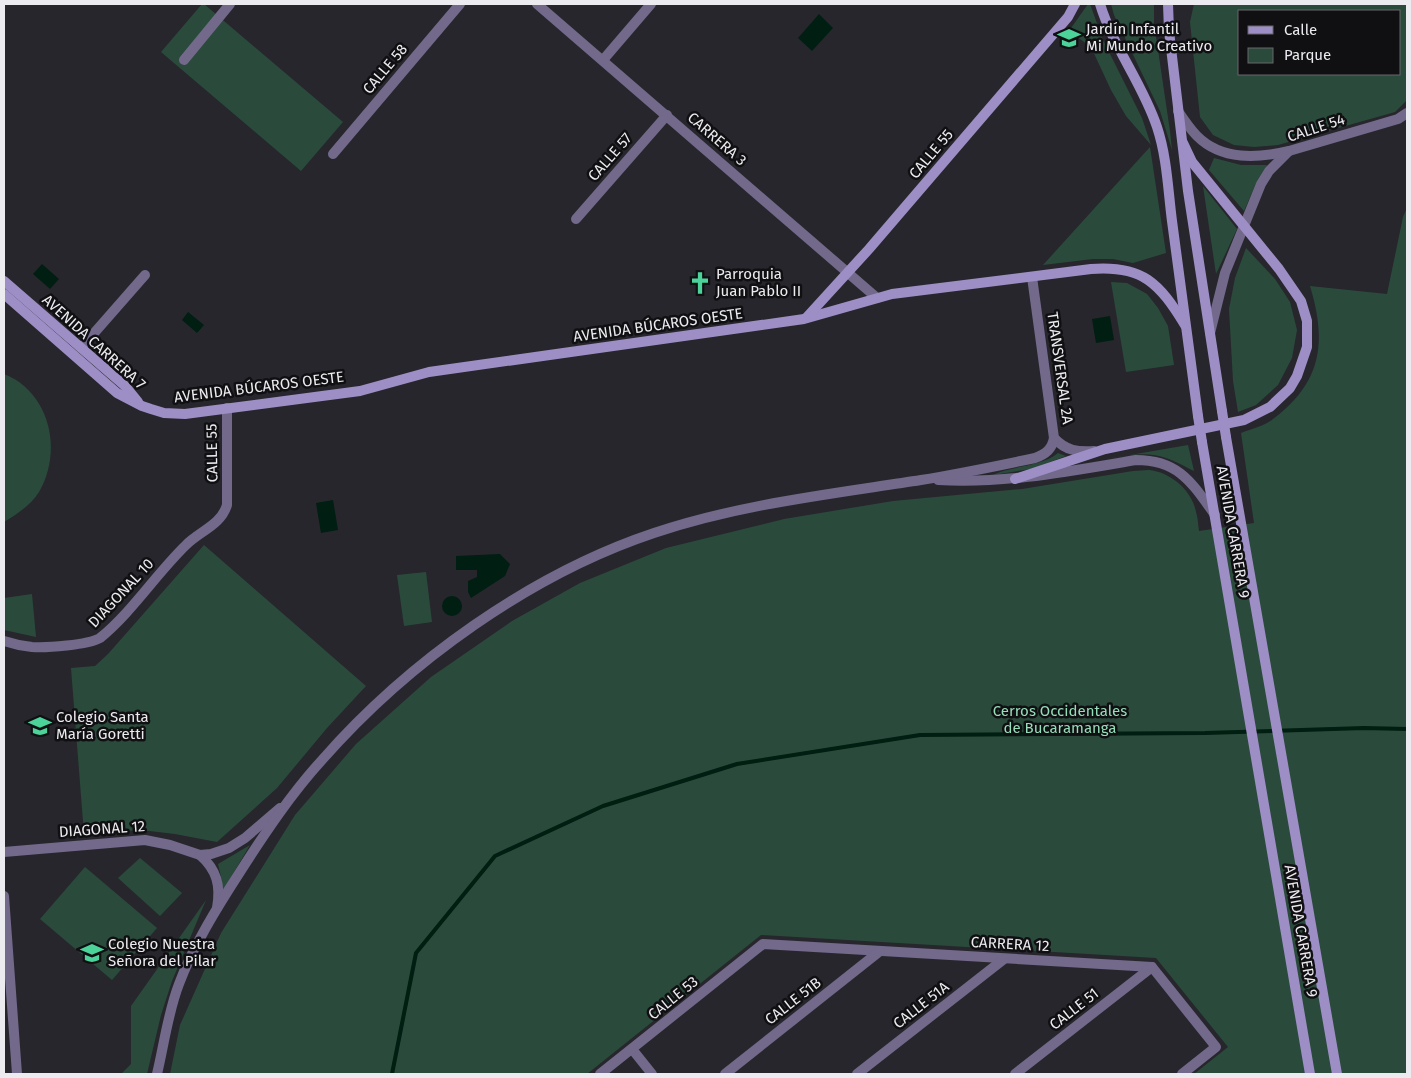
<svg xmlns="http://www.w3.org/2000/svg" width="1411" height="1078" font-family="'Fira Sans',sans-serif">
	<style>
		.green { fill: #2a4b3b; fill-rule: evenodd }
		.water { fill: #001e11 }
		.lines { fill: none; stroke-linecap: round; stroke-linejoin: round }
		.stream { stroke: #001e11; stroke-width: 4 }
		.minor { stroke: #72698b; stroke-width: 10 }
		.tertiary { stroke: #72698b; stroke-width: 10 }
		.secondary { stroke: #9d8ec5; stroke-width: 10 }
		.secondary-bridge { stroke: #9d8ec5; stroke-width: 10 }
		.labels { text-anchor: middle; stroke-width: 5; stroke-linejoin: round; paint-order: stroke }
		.poi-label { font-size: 15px; fill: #ecebef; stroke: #100f12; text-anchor: start }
		.street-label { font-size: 15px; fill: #ecebef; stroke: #100f12 }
		.park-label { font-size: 15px; fill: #95deb9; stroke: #100f12 }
	</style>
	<rect width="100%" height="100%" fill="#27262c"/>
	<g class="green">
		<path d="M202,4H204L343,122L301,171L161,52Z"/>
		<path d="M1088,4H1090L1103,40L1142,118L1151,145L1126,116L1111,90L1091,47L1069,31Z"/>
		<path d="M1111,4H1154V23L1170,131L1172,150L1160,111L1114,15Z"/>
		<path d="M1194,4H1407V100L1395,112L1278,145L1254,147L1234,145L1213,135L1200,117L1190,22ZM1240,11H1400V74H1240Z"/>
		<path d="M1150,147L1166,253L1133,263L1113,259H1093L1043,265Z"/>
		<path d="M1214,158L1241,165H1267L1257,181L1244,211L1209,170Z"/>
		<path d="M1203,186L1237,229L1216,274Z"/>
		<path d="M1407,208V1074H1194L1228,1047L1156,958L761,935L587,1074H170L180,1025L221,933L295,815L356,744L431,677L512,621L580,583L666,548L784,519L893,501L1022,489L1133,471C1138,471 1144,470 1149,470C1170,472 1192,490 1196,512C1198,518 1198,525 1199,531L1254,523L1241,433C1251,429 1265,426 1273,419C1322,382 1327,342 1310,286L1387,294L1403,217Z"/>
		<path d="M1246,248L1275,279L1290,302L1297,330L1292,358L1278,385L1256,405L1238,412L1233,381L1229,309L1235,278Z"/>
		<path d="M1111,282L1127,283L1147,294L1158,308L1168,326L1174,365L1126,372Z"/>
		<path d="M4,374C50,392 63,451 39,492C31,505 17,514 4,522Z"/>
		<path d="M1188,445L1194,471C1182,465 1168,457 1154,455C1135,452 1114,458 1095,461Z"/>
		<path d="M1058,453L1066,456L1031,469L993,475C1014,465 1041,467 1058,453Z"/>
		<path d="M204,545L366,686L327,728L277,788L217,842L175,834L141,830L84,834L71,668L95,666L108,654Z"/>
		<path d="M426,572L432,622L404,626L397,575Z"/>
		<path d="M32,594L36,637L4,630V598Z"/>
		<path d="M250,845L222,892V881L218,864Z"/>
		<path d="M140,858L182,893L160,916L118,878Z"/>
		<path d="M85,867L157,928L112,980L40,919Z"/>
		<path d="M206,900L172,981L161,1015L147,1074H121L131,1064V1006Z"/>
	</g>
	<g class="water">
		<path d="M819,14L833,28L812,51L798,38Z"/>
		<path d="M42,264L59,279L50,289L33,274Z"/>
		<path d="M188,312L204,325L197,333L182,320Z"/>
		<path d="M1110,316L1114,340L1096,343L1092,319Z"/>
		<path d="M333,500L338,530L321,533L316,503Z"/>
		<path d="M500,554L510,564L505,576L471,598L468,592V581L477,577V570H456V556Z"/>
		<circle cx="452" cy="606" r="10"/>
	</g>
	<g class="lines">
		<path class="stream" d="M392,1074L416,953L495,856L603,806L737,764L920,735L1205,733L1364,728L1407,729"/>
		<g class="minor">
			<path d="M537,4L877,298"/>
			<path d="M184,60L230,4"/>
			<path d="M603,60L651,4"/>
			<path d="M1178,111C1184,120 1190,129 1197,136C1222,161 1258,158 1289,151L1398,119L1407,113"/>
			<path d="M333,154L460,4"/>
			<path d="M576,219L667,115"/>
			<path d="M1210,333L1225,273L1261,184L1269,171L1288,152"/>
			<path d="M81,348L145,275"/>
			<path d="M4,641C13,644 22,646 32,647C46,648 88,645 100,638C132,612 156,574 186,545C200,531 221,525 227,505V408"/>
			<path d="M4,852L145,840L170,845L200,855L211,854L229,848L245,838L280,808"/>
			<path d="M200,855C217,870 221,886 217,908"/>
			<path d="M4,896L17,1074"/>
			<path d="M632,1049L652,1074"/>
			<path d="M600,1074L763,944L1152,967L1216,1047L1182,1074"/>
			<path d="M725,1074L880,951"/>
			<path d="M857,1074L1004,959"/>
			<path d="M1015,1074L1152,967"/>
		</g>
		<g class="tertiary">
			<path d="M1032,277L1054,438C1066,451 1078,452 1094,451"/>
			<path d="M938,480C1005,484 1071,471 1136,460C1179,460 1192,483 1215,515"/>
			<path d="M157,1074C164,1045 168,1012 179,984C193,946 218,906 240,872C265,833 291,794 322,760C408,662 531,574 654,533C741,504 831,494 921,480C959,474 997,466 1035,458C1046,454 1052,449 1054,438"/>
		</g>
		<g class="secondary">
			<path d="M1100,4C1113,47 1143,84 1157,127C1167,157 1168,190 1172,221C1181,286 1189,351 1198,416"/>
			<path d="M1168,4L1169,31L1188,191L1222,411"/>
			<path d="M4,281L125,386L138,402"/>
			<path d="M4,294L117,393L142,406L151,409L164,413L185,414L360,391L429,372L804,319L892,294L1091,269C1143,265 1159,283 1185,325"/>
			<path d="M806,318L869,249L1068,17L1075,4"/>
			<path d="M1226,437L1337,1074"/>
			<path d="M1202,442L1310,1074"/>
			<path d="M1015,479L1105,449L1244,420L1270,407L1290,388L1297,376L1307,347V321L1301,301L1279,269L1192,162L1183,143"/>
		</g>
		<g class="secondary-bridge">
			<path d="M1222,411L1226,437"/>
			<path d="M1198,416L1202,442"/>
		</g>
	</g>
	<defs>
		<symbol id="school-bare" viewBox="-9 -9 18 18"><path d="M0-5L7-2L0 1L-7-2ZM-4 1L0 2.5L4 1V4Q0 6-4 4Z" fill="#4cd39a" stroke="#100f12" stroke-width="2.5" paint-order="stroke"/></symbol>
		<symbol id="church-bare" viewBox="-9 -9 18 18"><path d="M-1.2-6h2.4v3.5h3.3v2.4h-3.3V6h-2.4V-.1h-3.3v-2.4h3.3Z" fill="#4cd39a" stroke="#100f12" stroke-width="2.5" paint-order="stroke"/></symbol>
	</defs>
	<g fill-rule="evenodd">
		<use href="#school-bare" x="1053" y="22" width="32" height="32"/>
		<use href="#church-bare" x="684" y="267" width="32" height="32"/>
		<use href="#school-bare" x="24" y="710" width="32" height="32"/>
		<use href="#school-bare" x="76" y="937" width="32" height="32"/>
	</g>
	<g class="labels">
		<g class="poi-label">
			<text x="1086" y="34">Jardín Infantil<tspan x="1086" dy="17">Mi Mundo Creativo</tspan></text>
			<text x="716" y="279">Parroquia<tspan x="716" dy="17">Juan Pablo II</tspan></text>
			<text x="56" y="722">Colegio Santa<tspan x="56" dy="17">María Goretti</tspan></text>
			<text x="108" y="949">Colegio Nuestra<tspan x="108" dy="17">Señora del Pilar</tspan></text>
		</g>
		<g class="street-label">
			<text transform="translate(385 69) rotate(-50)" y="5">CALLE 58</text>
			<text transform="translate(1316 128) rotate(-18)" y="5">CALLE 54</text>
			<text transform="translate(717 139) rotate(41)" y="5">CARRERA 3</text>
			<text transform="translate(931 154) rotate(-50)" y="5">CALLE 55</text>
			<text transform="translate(610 157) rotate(-49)" y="5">CALLE 57</text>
			<text transform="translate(658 325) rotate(-8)" y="5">AVENIDA BÚCAROS OESTE</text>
			<text transform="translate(94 342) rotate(42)" y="5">AVENIDA CARRERA 7</text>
			<text transform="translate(1060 368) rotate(82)" y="5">TRANSVERSAL 2A</text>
			<text transform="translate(259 387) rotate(-7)" y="5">AVENIDA BÚCAROS OESTE</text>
			<text transform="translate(212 453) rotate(-91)" y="5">CALLE 55</text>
			<text transform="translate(1233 532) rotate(80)" y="5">AVENIDA CARRERA 9</text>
			<text transform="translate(121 593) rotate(-47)" y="5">DIAGONAL 10</text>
			<text transform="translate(102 829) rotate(-4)" y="5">DIAGONAL 12</text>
			<text transform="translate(1301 931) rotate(80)" y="5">AVENIDA CARRERA 9</text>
			<text transform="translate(1010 944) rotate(3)" y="5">CARRERA 12</text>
			<text transform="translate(673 998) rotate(-39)" y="5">CALLE 53</text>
			<text transform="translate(793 1001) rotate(-38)" y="5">CALLE 51B</text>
			<text transform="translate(921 1005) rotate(-38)" y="5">CALLE 51A</text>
			<text transform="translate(1074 1009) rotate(-38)" y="5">CALLE 51</text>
		</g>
		<g class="park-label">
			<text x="1060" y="716">Cerros Occidentales<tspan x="1060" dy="17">de Bucaramanga</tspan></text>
		</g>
	</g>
	<rect width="1411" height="1078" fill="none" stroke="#ecebef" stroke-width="10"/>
	<rect x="1238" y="10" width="162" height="65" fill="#100f12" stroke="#68676a"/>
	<rect x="1248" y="26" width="25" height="8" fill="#9d8ec5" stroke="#68676a"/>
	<text x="1284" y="35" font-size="15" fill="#ecebef">Calle</text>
	<rect x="1248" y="48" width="25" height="15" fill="#2a4b3b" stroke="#68676a"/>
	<text x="1284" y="60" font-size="15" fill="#ecebef">Parque</text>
</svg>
